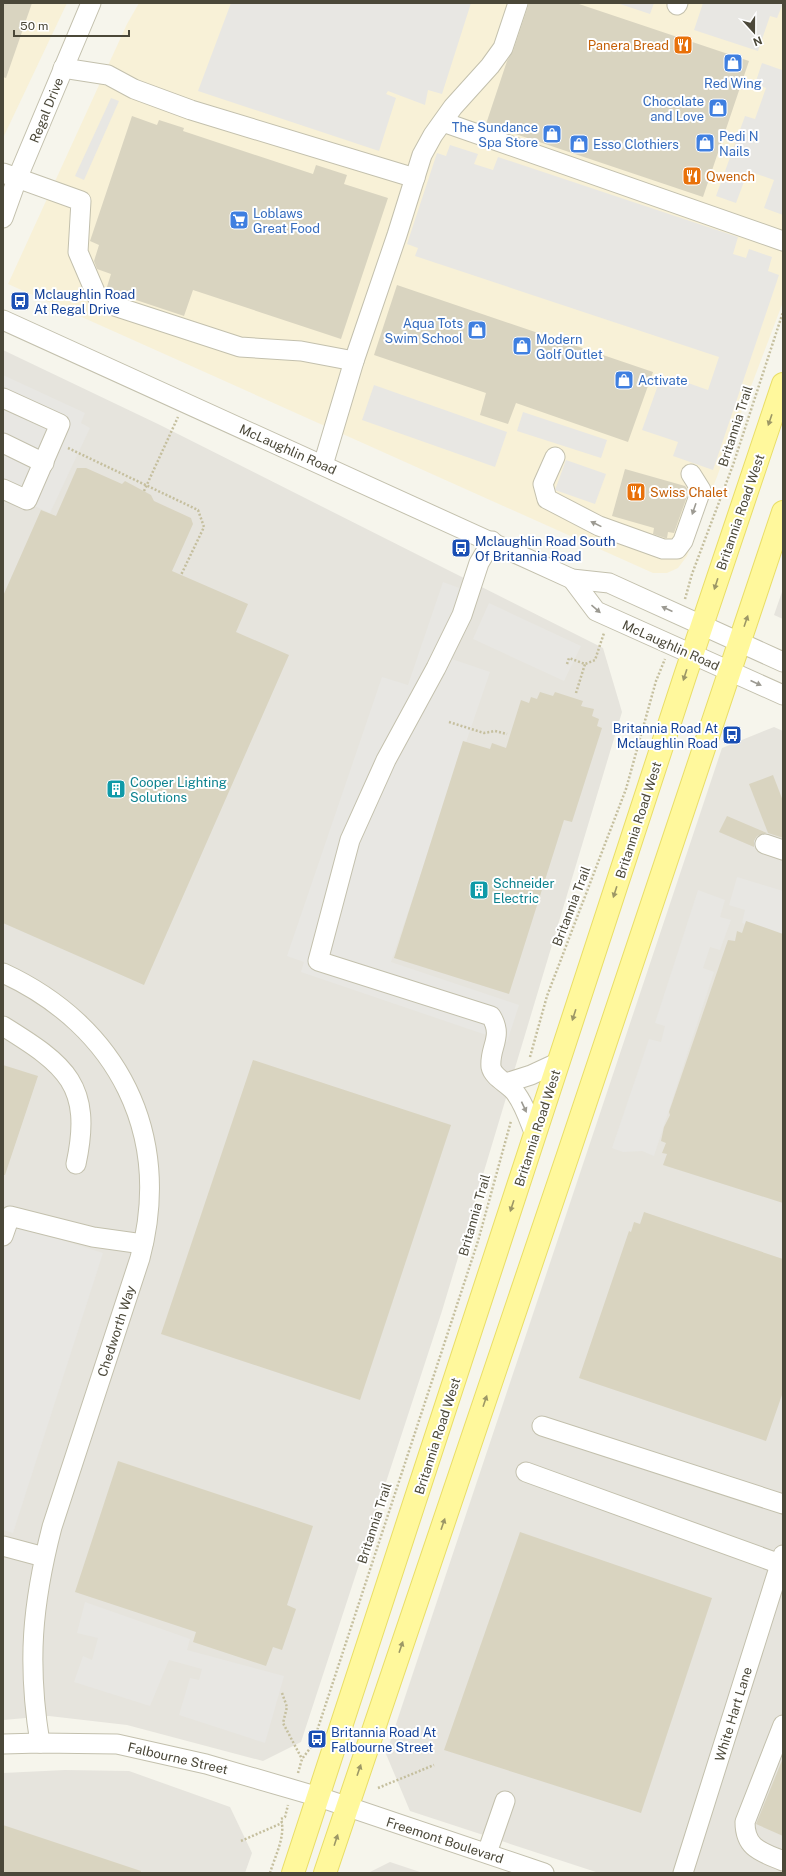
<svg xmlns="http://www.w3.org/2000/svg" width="786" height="1876" font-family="'Public Sans',sans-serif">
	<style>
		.commercial { fill: #f8f1d7 }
		.industrial { fill: #e6e4dd }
		.parking { fill: #e8e7e3 }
		.building { fill: #d9d4c0 }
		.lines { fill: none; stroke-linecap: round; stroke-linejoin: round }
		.minor-casing { stroke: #c3c0ad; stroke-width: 21 }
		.major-casing { stroke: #e9de67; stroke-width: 24 }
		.path { stroke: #c5bf9e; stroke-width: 2.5; stroke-dasharray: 2 2; stroke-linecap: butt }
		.minor { stroke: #fff; stroke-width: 19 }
		.major { stroke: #fff89c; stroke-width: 22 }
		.oneway { fill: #9c9766 }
		.oneway2 { fill: #9c9a92 }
		.labels { text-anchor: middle; stroke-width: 4; stroke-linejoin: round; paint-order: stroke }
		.food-label { font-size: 13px; fill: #c56008; stroke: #fff; text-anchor: start }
		.shop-label { font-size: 13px; fill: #366cbe; stroke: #fff; text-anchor: start }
		.street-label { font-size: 13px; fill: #4b4839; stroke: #fff }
		.transit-label { font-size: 13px; fill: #164399; stroke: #fff; text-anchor: start }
		.culture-label { font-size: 13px; fill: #0d838f; stroke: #fff; text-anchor: start }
	</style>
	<rect width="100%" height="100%" fill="#f6f5ec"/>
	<g class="commercial">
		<path d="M3,3H67L3,138Z"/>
		<path d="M139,3H783V302L687,556L678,568L667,573H653L8,284L127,24Z"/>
	</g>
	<g class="industrial">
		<path d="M3,350L160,425L603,648L622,712L442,1311L301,1742L263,1761L127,1725L49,1716L3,1720Z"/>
		<path d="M783,589V619L774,615Z"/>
		<path d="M774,727L783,731V1873H599L410,1811L386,1754L722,748Z"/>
		<path d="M65,1770L129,1771L230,1807L252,1853L245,1873H3V1773Z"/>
		<path d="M390,1862L423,1873H368Z"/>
	</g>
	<g class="parking">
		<path d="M231,3H471L442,94L428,90L425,105L388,91L386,94L396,98L379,151L198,91Z"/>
		<path d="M617,3H654L650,14Z"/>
		<path d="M703,3H783L777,18L770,16L758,51L694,30Z"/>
		<path d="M762,63L782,70L783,68V215L764,208L774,180L748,171L736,203L716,196L745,116L755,119L766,88L755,84Z"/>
		<path d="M111,98L119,101L84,180L75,176Z"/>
		<path d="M450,145L478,154L474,164L493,170L498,157L738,237L733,254L746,258L749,249L772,257L768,271L779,275L713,470L673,456L678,442L642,430L658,385L667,388L671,377L708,390L719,357L415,256L418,248L407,244L437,153L446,156Z"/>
		<path d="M3,375L85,413L81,423L90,428L50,513L3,492Z"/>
		<path d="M374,385L507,432L495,467L362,420Z"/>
		<path d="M523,412L607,440L601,458L517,431Z"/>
		<path d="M566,460L606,474L595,504L555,490Z"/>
		<path d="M443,582L462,589L440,655L490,672L391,962L519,1005L507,1042L301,972L304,962L287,956L382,677L408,685Z"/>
		<path d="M489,603L581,646L564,681L473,639Z"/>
		<path d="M737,877L783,891V935L742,923L745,910L729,905Z"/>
		<path d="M698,890L725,900L720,917L731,920L720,950L710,947L703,968L714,972L654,1156L642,1151L623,1152L612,1148L649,1039L661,1042L665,1026L655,1023Z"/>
		<path d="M10,1224L103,1253L13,1533L3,1530V1245Z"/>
		<path d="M85,1602L190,1639L187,1650L284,1676L265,1743L179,1715L190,1678L199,1680L202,1669L169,1660L150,1706L74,1682L83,1656L92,1660L98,1638L77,1633Z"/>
	</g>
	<g class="building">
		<path d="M3,3H32L6,78L3,77Z"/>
		<path d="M529,3H576L749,61L703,197L486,124L507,61L513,51Z"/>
		<path d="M132,116L157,125L159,120L184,128L183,131L313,174L316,165L347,175L344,184L388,198L341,339L193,290L184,316L106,290L111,274L97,269L94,261L99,245L90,241Z"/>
		<path d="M397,285L653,372L628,442L516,403L508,424L480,415L486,393L374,355Z"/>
		<path d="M77,468H86L122,484L125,481L151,495L154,501L191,518L193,524L172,571L248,604L236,632L289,655L144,985L3,923V596L41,510L56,516Z"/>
		<path d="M625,469L685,486L689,491L674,533L668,532L667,538H665L653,534L654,528L612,516Z"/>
		<path d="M540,692L553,696L555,692L583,701L581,706L594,709L592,716L599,719L597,726L602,728L572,822L564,820L509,994L394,958L463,741L490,749L492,743L506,748L521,700L529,703L531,697L537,699Z"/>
		<path d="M773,775L783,801V838L768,833L749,784Z"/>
		<path d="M727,816L767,833L757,836L754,841V847L719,832Z"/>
		<path d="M746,921L783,934V1203L663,1165L667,1154L662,1153L666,1143L661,1141L664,1127L670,1115L669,1112L728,940L735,941L737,931L742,933Z"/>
		<path d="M253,1060L451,1125L360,1400L161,1334Z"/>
		<path d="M3,1065L38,1076L5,1175H3Z"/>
		<path d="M644,1212L783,1259V1392L766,1441L579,1378L629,1231L631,1232L634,1222L640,1224Z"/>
		<path d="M118,1461L313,1526L287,1605L296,1609L282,1650L273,1647L266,1666L193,1642L196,1632L75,1592Z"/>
		<path d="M520,1532L712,1598L641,1813L444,1750Z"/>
		<path d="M783,1758V1836L756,1824Z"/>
		<path d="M3,1825L141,1871L140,1873H3Z"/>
	</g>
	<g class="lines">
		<defs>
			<g id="minor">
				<path d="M677,5L678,3"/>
				<path d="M63,68L108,75L134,89L191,110L415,178"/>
				<path d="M443,122L783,241"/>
				<path d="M3,173L81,201L78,252L99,301L240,347L301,351L354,361"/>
				<path d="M3,218L17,179L91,3"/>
				<path d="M3,320L572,579L609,583L783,662"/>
				<path d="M3,398L60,424L27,500L3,489"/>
				<path d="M3,443L44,463"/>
				<path d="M555,457L543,484L547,499L599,526L663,549H677L683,541L701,490L691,474"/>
				<path d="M323,465L354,361L397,235L422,155L433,135L453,107L490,66L503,48L518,3"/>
				<path d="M492,541L479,563L462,615L436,668L386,760L350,840L318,961L491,1016C504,1037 489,1047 491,1067C493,1077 507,1083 514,1091C524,1103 529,1120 535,1135"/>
				<path d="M572,579L596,611L783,695"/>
				<path d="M765,844L783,850"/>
				<path d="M3,973C118,1026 173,1134 140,1258L52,1527C32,1605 27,1663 40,1743"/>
				<path d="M3,1026C66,1065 93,1085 76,1164"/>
				<path d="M506,1083L531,1075L559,1062"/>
				<path d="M3,1236L10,1216L93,1237L143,1244"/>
				<path d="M542,1426L783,1504"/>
				<path d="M526,1472L780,1564"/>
				<path d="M3,1546L44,1557"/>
				<path d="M783,1725L745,1822C745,1849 762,1852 783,1861"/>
				<path d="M3,1744L40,1743L117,1744L206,1764L319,1797L544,1873"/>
				<path d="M487,1853L505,1801"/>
				<path d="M683,1873L783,1555"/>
			</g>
			<g id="major">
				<path d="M293,1873L685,676L783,384"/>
				<path d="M325,1873L568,1155L783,512"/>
			</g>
		</defs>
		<use href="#minor" class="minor-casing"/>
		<use href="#major" class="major-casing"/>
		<g class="path">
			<path d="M68,448L198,510L204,527L181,575"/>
			<path d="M144,491L178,417"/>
			<path d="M685,599L692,574L733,465L783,312"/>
			<path d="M567,664L569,658L585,664L595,660L604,633"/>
			<path d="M576,693L585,664"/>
			<path d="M449,722L484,733L495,731L507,734"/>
			<path d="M530,1057L547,996L626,789L656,681L665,659"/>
			<path d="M282,1693L287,1707L283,1723L302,1759"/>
			<path d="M298,1773L302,1759L311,1747L315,1737L478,1241L511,1121"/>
			<path d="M378,1788L434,1765"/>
			<path d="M241,1841L282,1823"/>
			<path d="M270,1873C275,1856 286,1836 281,1819L285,1817L288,1805"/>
		</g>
		<use href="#minor" class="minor"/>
		<use href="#major" class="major"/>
	</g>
	<defs><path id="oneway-solid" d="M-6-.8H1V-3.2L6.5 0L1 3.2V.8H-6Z"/></defs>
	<g class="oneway">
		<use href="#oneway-solid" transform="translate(770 420) rotate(109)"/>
		<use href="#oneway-solid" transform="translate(716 584) rotate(108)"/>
		<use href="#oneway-solid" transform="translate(746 621) rotate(-71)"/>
		<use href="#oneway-solid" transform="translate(685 675) rotate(108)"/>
		<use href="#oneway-solid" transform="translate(615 892) rotate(108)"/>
		<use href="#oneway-solid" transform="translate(574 1015) rotate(108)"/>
		<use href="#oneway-solid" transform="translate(512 1206) rotate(108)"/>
		<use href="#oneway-solid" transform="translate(485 1401) rotate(-71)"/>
		<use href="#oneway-solid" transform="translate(443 1524) rotate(-71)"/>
		<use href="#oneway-solid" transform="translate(401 1647) rotate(-71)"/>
		<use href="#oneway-solid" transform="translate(359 1770) rotate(-71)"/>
		<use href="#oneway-solid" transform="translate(336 1840) rotate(-72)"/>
	</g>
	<g class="oneway2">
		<use href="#oneway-solid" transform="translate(694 509) rotate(109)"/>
		<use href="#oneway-solid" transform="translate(596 524) rotate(-154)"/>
		<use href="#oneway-solid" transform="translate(596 609) rotate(41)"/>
		<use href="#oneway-solid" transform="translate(667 609) rotate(-156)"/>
		<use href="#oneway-solid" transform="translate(756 683) rotate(24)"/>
		<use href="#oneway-solid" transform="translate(524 1107) rotate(65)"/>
	</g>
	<defs>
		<symbol id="restaurant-square" viewBox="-11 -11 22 22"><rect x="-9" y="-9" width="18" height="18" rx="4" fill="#e8710a" stroke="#fff"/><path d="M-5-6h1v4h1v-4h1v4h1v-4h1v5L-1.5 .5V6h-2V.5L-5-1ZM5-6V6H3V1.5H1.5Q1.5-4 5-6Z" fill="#fff"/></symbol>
		<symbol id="shop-square" viewBox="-11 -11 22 22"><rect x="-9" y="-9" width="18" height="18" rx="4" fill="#3f7fe0" stroke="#fff"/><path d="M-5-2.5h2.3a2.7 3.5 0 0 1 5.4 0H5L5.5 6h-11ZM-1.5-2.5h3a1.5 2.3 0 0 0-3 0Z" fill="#fff"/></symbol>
		<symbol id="supermarket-square" viewBox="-11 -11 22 22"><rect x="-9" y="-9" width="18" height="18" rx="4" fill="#3f7fe0" stroke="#fff"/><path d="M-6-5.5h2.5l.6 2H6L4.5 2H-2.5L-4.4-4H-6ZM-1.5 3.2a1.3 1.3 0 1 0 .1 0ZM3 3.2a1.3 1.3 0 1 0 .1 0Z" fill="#fff"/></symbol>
		<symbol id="bus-square" viewBox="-11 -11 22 22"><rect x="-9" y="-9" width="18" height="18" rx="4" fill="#1a4fb4" stroke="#fff"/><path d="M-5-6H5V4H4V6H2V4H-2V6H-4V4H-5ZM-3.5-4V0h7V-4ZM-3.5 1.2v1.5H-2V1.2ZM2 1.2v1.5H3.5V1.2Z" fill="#fff"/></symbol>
		<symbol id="building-square" viewBox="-11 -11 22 22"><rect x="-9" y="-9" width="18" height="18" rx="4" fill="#0f9aa8" stroke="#fff"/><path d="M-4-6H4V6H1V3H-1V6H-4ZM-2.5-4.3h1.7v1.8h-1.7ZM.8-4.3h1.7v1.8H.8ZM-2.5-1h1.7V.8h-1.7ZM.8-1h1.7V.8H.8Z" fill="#fff"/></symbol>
	</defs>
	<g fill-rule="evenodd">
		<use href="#restaurant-square" x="672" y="34" width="22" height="22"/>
		<use href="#shop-square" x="722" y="52" width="22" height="22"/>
		<use href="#shop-square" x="707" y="97" width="22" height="22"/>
		<use href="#shop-square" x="541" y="123" width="22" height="22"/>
		<use href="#shop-square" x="694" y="132" width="22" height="22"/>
		<use href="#shop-square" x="568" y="133" width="22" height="22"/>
		<use href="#restaurant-square" x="681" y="165" width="22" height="22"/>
		<use href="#supermarket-square" x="228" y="209" width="22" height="22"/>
		<use href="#bus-square" x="9" y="290" width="22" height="22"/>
		<use href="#shop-square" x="466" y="319" width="22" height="22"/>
		<use href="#shop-square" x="511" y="335" width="22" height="22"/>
		<use href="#shop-square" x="613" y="369" width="22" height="22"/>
		<use href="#restaurant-square" x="625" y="481" width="22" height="22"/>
		<use href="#bus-square" x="450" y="537" width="22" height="22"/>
		<use href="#bus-square" x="721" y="724" width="22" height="22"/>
		<use href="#building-square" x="105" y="778" width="22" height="22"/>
		<use href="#building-square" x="468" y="879" width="22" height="22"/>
		<use href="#bus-square" x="306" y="1728" width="22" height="22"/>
	</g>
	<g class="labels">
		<g class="food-label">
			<text x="669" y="50" text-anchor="end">Panera Bread</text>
			<text x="706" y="181">Qwench</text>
			<text x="650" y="497">Swiss Chalet</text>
		</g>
		<g class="shop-label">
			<text x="733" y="88" text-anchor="middle">Red Wing</text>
			<text x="704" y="106" text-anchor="end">Chocolate<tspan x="704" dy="15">and Love</tspan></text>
			<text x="538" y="132" text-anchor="end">The Sundance<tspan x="538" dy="15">Spa Store</tspan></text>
			<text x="719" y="141">Pedi N<tspan x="719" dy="15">Nails</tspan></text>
			<text x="593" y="149">Esso Clothiers</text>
			<text x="253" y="218">Loblaws<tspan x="253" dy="15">Great Food</tspan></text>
			<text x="463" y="328" text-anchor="end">Aqua Tots<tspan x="463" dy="15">Swim School</tspan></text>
			<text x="536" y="344">Modern<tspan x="536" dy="15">Golf Outlet</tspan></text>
			<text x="638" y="385">Activate</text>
		</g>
		<g class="street-label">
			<text transform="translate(46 110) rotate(-68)" y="5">Regal Drive</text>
			<text transform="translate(735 426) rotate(-72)" y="5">Britannia Trail</text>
			<text transform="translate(288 449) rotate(24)" y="5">McLaughlin Road</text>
			<text transform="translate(740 512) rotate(-71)" y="5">Britannia Road West</text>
			<text transform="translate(671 645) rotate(24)" y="5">McLaughlin Road</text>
			<text transform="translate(638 820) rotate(-72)" y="5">Britannia Road West</text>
			<text transform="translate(571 906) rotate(-69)" y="5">Britannia Trail</text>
			<text transform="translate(537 1128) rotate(-72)" y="5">Britannia Road West</text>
			<text transform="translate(474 1215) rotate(-74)" y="5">Britannia Trail</text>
			<text transform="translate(116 1331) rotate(-72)" y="5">Chedworth Way</text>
			<text transform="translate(437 1436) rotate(-72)" y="5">Britannia Road West</text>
			<text transform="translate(374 1523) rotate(-72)" y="5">Britannia Trail</text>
			<text transform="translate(733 1714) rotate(-73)" y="5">White Hart Lane</text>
			<text transform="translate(178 1758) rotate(13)" y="5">Falbourne Street</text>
			<text transform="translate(445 1840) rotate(18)" y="5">Freemont Boulevard</text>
		</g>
		<g class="transit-label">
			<text x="34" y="299">Mclaughlin Road<tspan x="34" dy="15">At Regal Drive</tspan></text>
			<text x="475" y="546">Mclaughlin Road South<tspan x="475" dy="15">Of Britannia Road</tspan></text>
			<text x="718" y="733" text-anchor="end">Britannia Road At<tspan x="718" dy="15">Mclaughlin Road</tspan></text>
			<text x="331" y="1737">Britannia Road At<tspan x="331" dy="15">Falbourne Street</tspan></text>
		</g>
		<g class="culture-label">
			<text x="130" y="787">Cooper Lighting<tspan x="130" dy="15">Solutions</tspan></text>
			<text x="493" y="888">Schneider<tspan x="493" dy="15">Electric</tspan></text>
		</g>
	</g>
	<rect width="786" height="1876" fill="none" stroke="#4b4839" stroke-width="8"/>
	<g transform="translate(754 32) rotate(159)" stroke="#ffffff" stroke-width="3" paint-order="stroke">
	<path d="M0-3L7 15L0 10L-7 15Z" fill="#4b4839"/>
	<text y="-6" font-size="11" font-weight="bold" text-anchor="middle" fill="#4b4839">N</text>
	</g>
	<path d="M14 30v6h115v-6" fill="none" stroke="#4b4839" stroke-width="2"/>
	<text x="20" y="30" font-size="12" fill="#4b4839" stroke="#ffffff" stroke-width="3" paint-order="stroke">50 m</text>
</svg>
